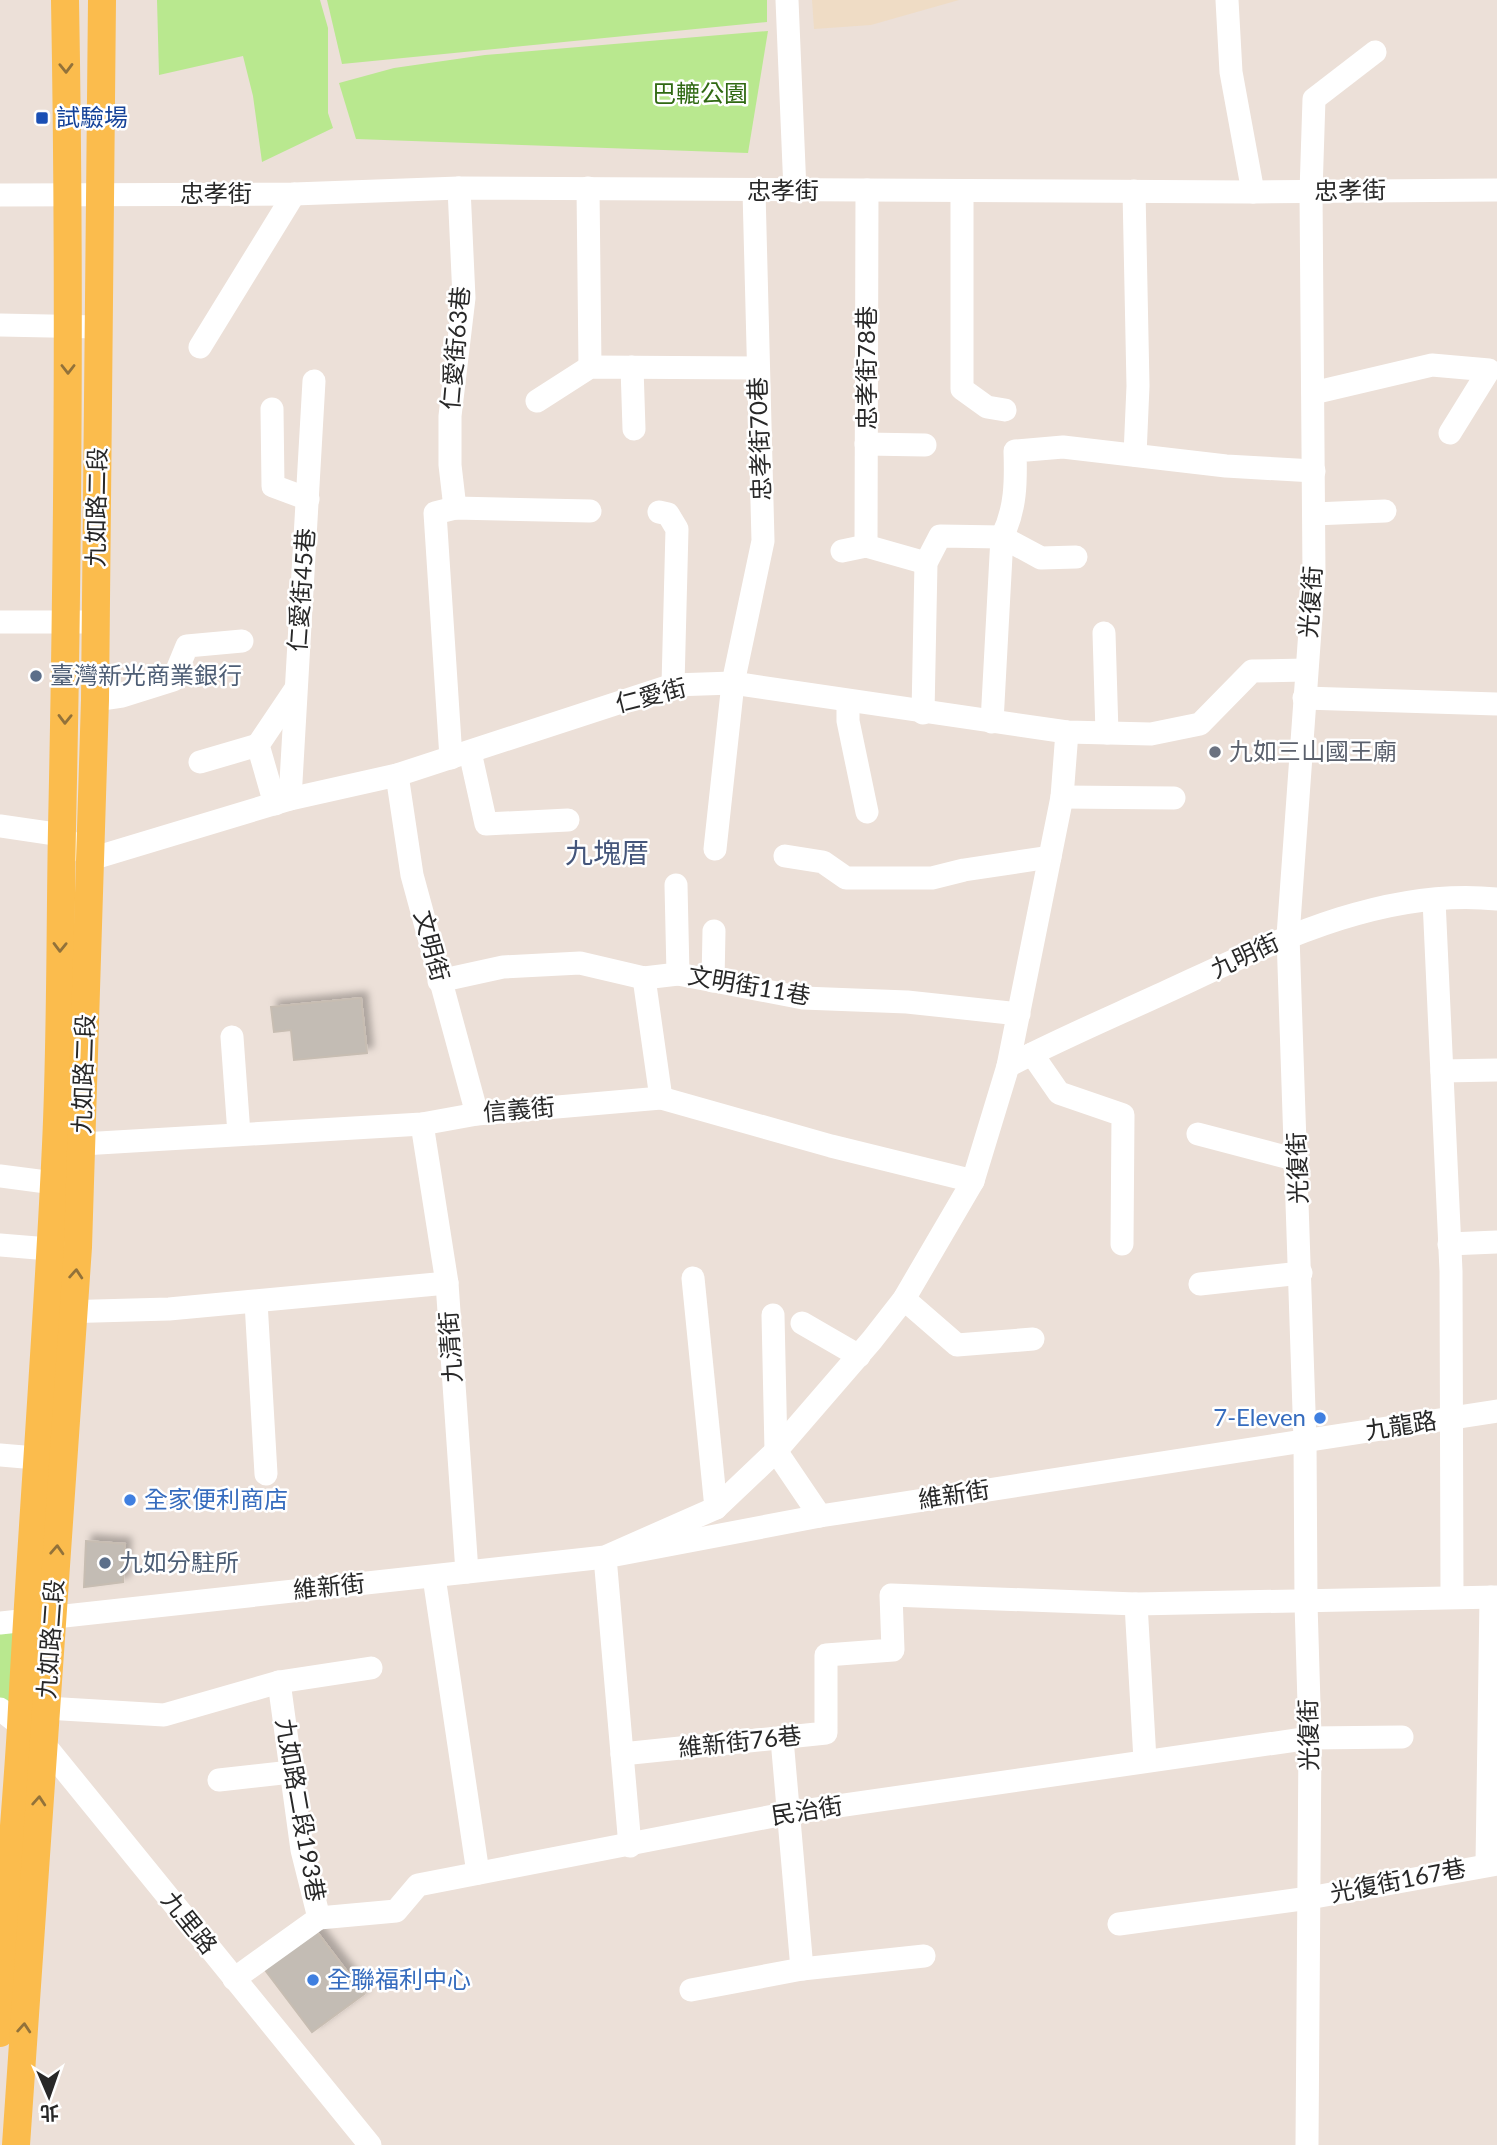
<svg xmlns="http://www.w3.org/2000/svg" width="1497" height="2145" font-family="Lato,'Noto Sans TC',sans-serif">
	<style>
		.education { fill: #efdcc5 }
		.green { fill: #b9e88f }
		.building { fill: #c3bcb4; stroke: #c7bdb2; stroke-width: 2; filter: url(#shadow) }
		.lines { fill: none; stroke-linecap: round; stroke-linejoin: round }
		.minor { stroke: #fff; stroke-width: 23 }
		.major { stroke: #fbbc4d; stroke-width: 28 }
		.oneway { stroke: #92723a }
		.transit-dot { fill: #1a4fb4; stroke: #fff; stroke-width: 2.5 }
		.service-dot { fill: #5c6f8a; stroke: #fff; stroke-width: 2.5 }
		.worship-dot { fill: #6b7280; stroke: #fff; stroke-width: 2.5 }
		.shop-dot { fill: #3f7fe0; stroke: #fff; stroke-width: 2.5 }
		.labels { text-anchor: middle; stroke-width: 5; stroke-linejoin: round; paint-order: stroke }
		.park-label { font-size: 24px; fill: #306913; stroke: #fff }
		.transit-label { font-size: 24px; fill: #164399; stroke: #fff; text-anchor: start }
		.street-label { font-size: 24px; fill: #282828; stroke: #fff }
		.service-label { font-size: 24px; fill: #4e5e75; stroke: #fff; text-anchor: start }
		.worship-label { font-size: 24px; fill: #5b616d; stroke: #fff; text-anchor: start }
		.shop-label { font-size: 24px; fill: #366cbe; stroke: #fff; text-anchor: start }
		.quarter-label { font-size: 28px; fill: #45567b; stroke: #fff }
	</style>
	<defs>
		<filter id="shadow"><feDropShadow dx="6" dy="-6" stdDeviation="3.5" flood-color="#0004"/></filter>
	</defs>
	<rect width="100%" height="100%" fill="#ece0d8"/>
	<path class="education" d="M812,0H959L871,25L814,29Z"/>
	<g class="green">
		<path d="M157,0H320L328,28V113L333,128L262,162L253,96L243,56L159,75Z"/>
		<path d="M327,0H767V22L342,64Z"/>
		<path d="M768,31L748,153L356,139L339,83L394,68L485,55Z"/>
		<path d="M18,1626L13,1712L0,1699V1629Z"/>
	</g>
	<g class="building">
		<path d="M361,998L367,1053L294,1060L291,1030L274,1032L271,1007Z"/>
		<path d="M86,1541L125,1544L123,1582L84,1587Z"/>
		<path d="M314,1928L364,1994L312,2032L262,1966Z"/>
	</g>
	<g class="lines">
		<g class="minor">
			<path d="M787,0L795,191"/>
			<path d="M1227,0L1231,72L1253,192"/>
			<path d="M588,188L590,367"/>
			<path d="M962,191V389L987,407L1005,410"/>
			<path d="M1134,191L1138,386L1135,455"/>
			<path d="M0,195L294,194L459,188L1253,192L1497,190"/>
			<path d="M0,325L99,327"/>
			<path d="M200,347L294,194"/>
			<path d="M632,367L634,429"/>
			<path d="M1313,393L1432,365L1489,370L1450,433"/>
			<path d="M537,401L590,367L758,368"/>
			<path d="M272,409L273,486L308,499"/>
			<path d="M866,444L925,445"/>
			<path d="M455,508L450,465V416L464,298L459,188"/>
			<path d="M659,512L668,514L677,529L673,685"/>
			<path d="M1314,514L1385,511"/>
			<path d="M866,546L867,190"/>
			<path d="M842,551L866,546L926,563"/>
			<path d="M0,622H95"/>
			<path d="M1104,633L1107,733"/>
			<path d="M1304,698L1497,704"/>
			<path d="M95,700L122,696L173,680L187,646L242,641"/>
			<path d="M848,701V721L867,812"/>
			<path d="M923,713L926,563L940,536L1002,537L1041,558L1076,557"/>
			<path d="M992,722L1002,537C1016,509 1016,481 1015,451L1063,447L1226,466L1314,471"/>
			<path d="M470,752L486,824L568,820"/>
			<path d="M451,758L435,513L455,508L590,511"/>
			<path d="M200,762L258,745"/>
			<path d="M397,775L412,875L477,1114"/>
			<path d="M1062,797L1174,798"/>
			<path d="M290,799L314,381"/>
			<path d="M275,804L258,745L295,690"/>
			<path d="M0,826L62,835L91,859L290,799L397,775L673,685L733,683L1067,732L1151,734L1200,724L1252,671L1306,670"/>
			<path d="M715,849L733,683L763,541L754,191"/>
			<path d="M785,856L823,862L846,878H932L964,870L1050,857"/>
			<path d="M676,885L678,974"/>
			<path d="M1434,900L1451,1271L1452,1597"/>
			<path d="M644,978L661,1098"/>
			<path d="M439,981L503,967L580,963L644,978L678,974L803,998L907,1002L1019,1014"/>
			<path d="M713,981L714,931"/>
			<path d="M232,1037L239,1134"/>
			<path d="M1032,1054L1059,1093L1123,1115L1122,1244"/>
			<path d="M1008,1066C1060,1039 1114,1016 1168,991C1270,944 1381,887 1497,899"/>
			<path d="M1442,1071L1497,1070"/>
			<path d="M422,1124L447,1283L467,1572"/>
			<path d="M1198,1134L1297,1160"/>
			<path d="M65,1145L422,1124L477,1114L661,1098L831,1146L973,1181"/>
			<path d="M0,1176L54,1183"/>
			<path d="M1449,1244L1497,1242"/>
			<path d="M0,1245L49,1249"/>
			<path d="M693,1278L716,1508"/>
			<path d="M1200,1284L1301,1273"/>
			<path d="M904,1299L957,1345L1033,1339"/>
			<path d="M256,1302L266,1474"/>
			<path d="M59,1312L169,1309L447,1283"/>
			<path d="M773,1315L776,1451L820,1516"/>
			<path d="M802,1323L859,1356"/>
			<path d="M0,1455L36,1458"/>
			<path d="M434,1577L478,1873"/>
			<path d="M1136,1604L1145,1760"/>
			<path d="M0,1623L605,1557L716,1508L776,1451L872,1340L904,1299L973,1181L1008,1066L1062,797L1067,732"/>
			<path d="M46,1708L164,1715L279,1682L371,1668"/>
			<path d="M0,1709L43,1743L370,2145"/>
			<path d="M782,1739L802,1969"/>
			<path d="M622,1754L826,1733V1655L893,1650L891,1595L1136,1604L1497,1597"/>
			<path d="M219,1780L291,1772"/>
			<path d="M630,1846L605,1557L820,1516L1497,1411"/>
			<path d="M1487,1864L1491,1597"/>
			<path d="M319,1918L396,1911L418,1885L789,1813L1310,1738L1402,1737"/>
			<path d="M1119,1924L1309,1898L1497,1864"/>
			<path d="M234,1979L319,1918L302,1850L279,1682"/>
			<path d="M691,1990L802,1969L924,1956"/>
			<path d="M1307,2145L1310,1738L1306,1603L1305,1440L1288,936L1314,575L1311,192L1314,99L1375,52"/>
		</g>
		<g class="major">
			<path d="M0,2033C4,1931 15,1829 21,1727C31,1533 47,1339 56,1145C61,1040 60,934 62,828C68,552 70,276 65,0"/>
			<path d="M16,2145L78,1247L95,700L102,0"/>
		</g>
	</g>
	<defs><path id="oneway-chevron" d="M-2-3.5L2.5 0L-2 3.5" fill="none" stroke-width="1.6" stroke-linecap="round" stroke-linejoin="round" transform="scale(1.75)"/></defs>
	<g class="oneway">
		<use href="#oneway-chevron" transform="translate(66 68) rotate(89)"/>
		<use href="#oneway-chevron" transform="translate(68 369) rotate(90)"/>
		<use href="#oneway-chevron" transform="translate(65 719) rotate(91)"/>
		<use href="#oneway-chevron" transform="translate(60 947) rotate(91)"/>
		<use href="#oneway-chevron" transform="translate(76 1274) rotate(-86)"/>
		<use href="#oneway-chevron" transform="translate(57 1550) rotate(-87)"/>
		<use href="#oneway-chevron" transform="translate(39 1801) rotate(-86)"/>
		<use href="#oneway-chevron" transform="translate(24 2028) rotate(-86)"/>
	</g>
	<rect class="transit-dot" x="35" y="111" width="14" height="14" rx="3.5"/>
	<g class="service-dot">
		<circle cx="36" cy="676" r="7"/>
		<circle cx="105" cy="1563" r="7"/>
	</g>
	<circle class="worship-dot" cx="1215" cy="752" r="7"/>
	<g class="shop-dot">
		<circle cx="1320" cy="1418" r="7"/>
		<circle cx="130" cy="1500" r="7"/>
		<circle cx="313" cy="1980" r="7"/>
	</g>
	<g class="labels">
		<g class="park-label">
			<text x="700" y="102">巴轆公園</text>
		</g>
		<g class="transit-label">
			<text x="56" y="126">試驗場</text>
		</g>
		<g class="street-label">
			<text x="783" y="199">忠孝街</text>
			<text transform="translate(1350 191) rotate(-1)" y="8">忠孝街</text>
			<text x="216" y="202">忠孝街</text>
			<text transform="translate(456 348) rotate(-85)" y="8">仁愛街63巷</text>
			<text transform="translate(867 368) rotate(-90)" y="8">忠孝街78巷</text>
			<text transform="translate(760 439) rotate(-92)" y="8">忠孝街70巷</text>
			<text transform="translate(97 507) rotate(-89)" y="8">九如路二段</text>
			<text transform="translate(302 590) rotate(-86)" y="8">仁愛街45巷</text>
			<text transform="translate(1311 602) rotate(-86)" y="8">光復街</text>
			<text transform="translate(651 696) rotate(-14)" y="8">仁愛街</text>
			<text transform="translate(431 946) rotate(75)" y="8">文明街</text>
			<text transform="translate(1245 956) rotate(-25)" y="8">九明街</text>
			<text transform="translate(749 986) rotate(10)" y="8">文明街11巷</text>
			<text transform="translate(84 1074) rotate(-88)" y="8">九如路二段</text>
			<text transform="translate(519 1110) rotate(-5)" y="8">信義街</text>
			<text transform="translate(1298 1168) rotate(-92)" y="8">光復街</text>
			<text transform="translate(451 1347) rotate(-94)" y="8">九清街</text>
			<text transform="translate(1401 1426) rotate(-9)" y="8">九龍路</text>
			<text transform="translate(954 1495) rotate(-9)" y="8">維新街</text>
			<text transform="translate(329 1587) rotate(-6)" y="8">維新街</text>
			<text transform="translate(51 1639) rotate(-86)" y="8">九如路二段</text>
			<text transform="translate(1309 1735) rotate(-91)" y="8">光復街</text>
			<text transform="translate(740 1742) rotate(-6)" y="8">維新街76巷</text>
			<text transform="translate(300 1810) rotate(80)" y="8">九如路二段193巷</text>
			<text transform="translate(807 1811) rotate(-9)" y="8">民治街</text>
			<text transform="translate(1398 1881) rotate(-11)" y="8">光復街167巷</text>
			<text transform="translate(189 1923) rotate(51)" y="8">九里路</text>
		</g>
		<g class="service-label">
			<text x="50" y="684">臺灣新光商業銀行</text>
			<text x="119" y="1571">九如分駐所</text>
		</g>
		<g class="worship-label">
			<text x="1229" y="760">九如三山國王廟</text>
		</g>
		<g class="shop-label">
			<text x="1306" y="1426" text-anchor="end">7-Eleven</text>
			<text x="144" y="1508">全家便利商店</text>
			<text x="327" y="1988">全聯福利中心</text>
		</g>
		<g class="quarter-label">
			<text x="607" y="863">九塊厝</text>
		</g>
	</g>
	<g transform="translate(49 2096) rotate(178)" stroke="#ffffff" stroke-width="5" paint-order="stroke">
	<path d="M0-5L12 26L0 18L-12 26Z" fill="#282828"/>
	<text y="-10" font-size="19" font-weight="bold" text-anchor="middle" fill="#282828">北</text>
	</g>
</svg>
